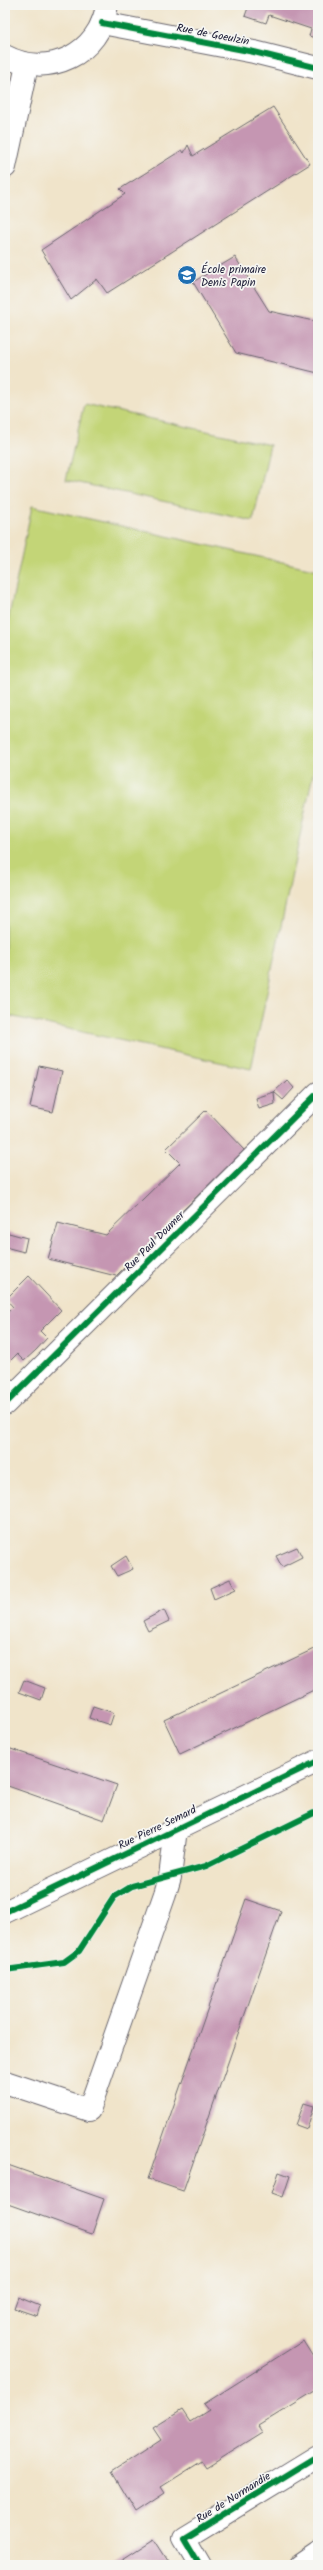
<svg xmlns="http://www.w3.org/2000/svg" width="323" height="2570" font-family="Kalam,sans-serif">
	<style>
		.green { fill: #c3d577; stroke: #727c59 }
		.building { fill: #c596b2 }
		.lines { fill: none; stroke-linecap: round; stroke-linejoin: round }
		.minor-casing { stroke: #6a666d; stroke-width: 24 }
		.minor { stroke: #fff; stroke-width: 22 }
		.cycleway-casing { stroke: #f6f6f2; stroke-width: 8 }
		.cycleway { stroke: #00873e; stroke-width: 6 }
		.labels { text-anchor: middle; stroke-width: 3.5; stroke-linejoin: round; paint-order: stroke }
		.street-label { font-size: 11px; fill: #22223b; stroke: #f6f6f2 }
		.poi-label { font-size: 11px; fill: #22223b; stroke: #f6f6f2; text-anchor: start }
	</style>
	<rect width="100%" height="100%" fill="#f6f6f2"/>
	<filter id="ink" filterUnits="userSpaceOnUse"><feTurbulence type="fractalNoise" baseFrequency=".025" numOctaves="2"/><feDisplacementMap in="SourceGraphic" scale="8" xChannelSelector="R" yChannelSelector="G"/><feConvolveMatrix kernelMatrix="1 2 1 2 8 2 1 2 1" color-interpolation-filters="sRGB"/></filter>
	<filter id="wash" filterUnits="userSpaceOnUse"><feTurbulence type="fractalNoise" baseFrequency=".012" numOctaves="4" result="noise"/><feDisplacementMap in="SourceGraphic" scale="16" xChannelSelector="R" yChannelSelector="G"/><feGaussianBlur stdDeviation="0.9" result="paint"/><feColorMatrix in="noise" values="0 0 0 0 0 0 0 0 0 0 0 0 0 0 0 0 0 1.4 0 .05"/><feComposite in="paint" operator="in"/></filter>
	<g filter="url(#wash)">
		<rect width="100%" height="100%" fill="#f0e4ca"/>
		<g class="green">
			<path d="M84,404L270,445L253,521L66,480Z"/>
			<path d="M32,506L318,570V750L251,1069L5,1015V635Z"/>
		</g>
		<g id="blocks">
			<g class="building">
				<path d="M249,5H318V39L309,36L311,29L269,15L266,23L245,16Z"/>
				<path d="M273,107L310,164L107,293L97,279L71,300L41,250L125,194L120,189L182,150L184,153L188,145L193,156Z"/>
				<path d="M235,257L269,311L318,322V373L236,353L193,282Z"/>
				<path d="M39,1066L62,1071L53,1112L30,1107Z"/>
				<path d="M287,1080L294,1088L283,1100L274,1092Z"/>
				<path d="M274,1092L275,1104L259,1109L256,1098Z"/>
				<path d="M206,1110L244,1150L116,1276L48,1259L58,1223L106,1235L180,1163L166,1149Z"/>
				<path d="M5,1232L27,1238L24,1252L5,1247Z"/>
				<path d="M29,1276L61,1310L40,1331L47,1338L36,1350L24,1361L17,1354L5,1366V1315L13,1307L6,1299Z"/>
				<path d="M297,1547L302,1557L282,1567L276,1556Z"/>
				<path d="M126,1556L133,1569L117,1576L111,1566Z"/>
				<path d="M230,1579L236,1589L214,1599L210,1588Z"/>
				<path d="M164,1610L169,1621L148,1631L143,1621Z"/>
				<path d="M318,1647V1688L180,1754L164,1720Z"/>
				<path d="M24,1680L45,1688L41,1700L19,1692Z"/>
				<path d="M93,1706L114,1713L110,1725L89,1718Z"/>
				<path d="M5,1747L117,1785L104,1820L5,1785Z"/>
				<path d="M246,1899L281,1911L183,2191L148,2179Z"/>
				<path d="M304,2103L314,2106L307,2129L296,2125Z"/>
				<path d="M5,2164L104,2199L92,2234L5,2203Z"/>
				<path d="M279,2172L290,2176L283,2197L272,2193Z"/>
				<path d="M18,2297L40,2306L37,2316L14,2308Z"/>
				<path d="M303,2341L318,2365V2389L258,2426L262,2432L206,2467L202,2461L161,2487L165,2493L136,2512L112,2472L161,2440L153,2428L182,2410L190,2422L209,2410L204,2404Z"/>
				<path d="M154,2540L170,2565H115Z"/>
			</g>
		</g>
	</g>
	<g filter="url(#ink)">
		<use href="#blocks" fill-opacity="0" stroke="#6a666d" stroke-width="1"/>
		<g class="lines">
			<defs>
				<g id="minor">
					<path d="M102,23L254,52L318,68"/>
					<path d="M5,56C48,79 100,54 107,5"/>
					<path d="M5,167L27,65"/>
					<path d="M5,1404L318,1093"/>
					<path d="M5,1912L318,1761"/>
					<path d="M5,2082L89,2110L165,1894L170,1877L176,1829"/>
					<path d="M200,2565L184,2538L318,2456"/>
					<path d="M299,2565L318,2552"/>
				</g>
			</defs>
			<use href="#minor" class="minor-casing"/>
			<use href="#minor" class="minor"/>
			<defs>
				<g id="cycleway">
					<path d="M102,23L254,52L318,68"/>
					<path d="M5,1404L318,1093"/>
					<path d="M5,1912L318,1761"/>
					<path d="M5,1970L64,1962L79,1951L114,1897L132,1886L206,1866L318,1811"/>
					<path d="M200,2565L184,2538L318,2456"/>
				</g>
			</defs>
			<use href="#cycleway" class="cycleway-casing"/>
			<use href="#cycleway" class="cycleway"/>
		</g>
	</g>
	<defs>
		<symbol id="school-disc" viewBox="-11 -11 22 22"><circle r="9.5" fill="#1f6fb2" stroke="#f6f6f2"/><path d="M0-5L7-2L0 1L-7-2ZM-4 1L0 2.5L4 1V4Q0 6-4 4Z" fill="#fff"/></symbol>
	</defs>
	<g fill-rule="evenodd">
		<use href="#school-disc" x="176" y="264" width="22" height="22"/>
	</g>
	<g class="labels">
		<g class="street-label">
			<text transform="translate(213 34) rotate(11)" y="4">Rue de Goeulzin</text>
			<text transform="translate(154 1241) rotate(-45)" y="4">Rue Paul Doumer</text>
			<text transform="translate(157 1827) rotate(-26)" y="4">Rue Pierre Semard</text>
			<text transform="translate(233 2497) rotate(-32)" y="4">Rue de Normandie</text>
		</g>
		<g class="poi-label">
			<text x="201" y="273">École primaire<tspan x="201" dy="13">Denis Papin</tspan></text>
		</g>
	</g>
	<rect width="323" height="2570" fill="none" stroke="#f6f6f2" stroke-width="20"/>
</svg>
